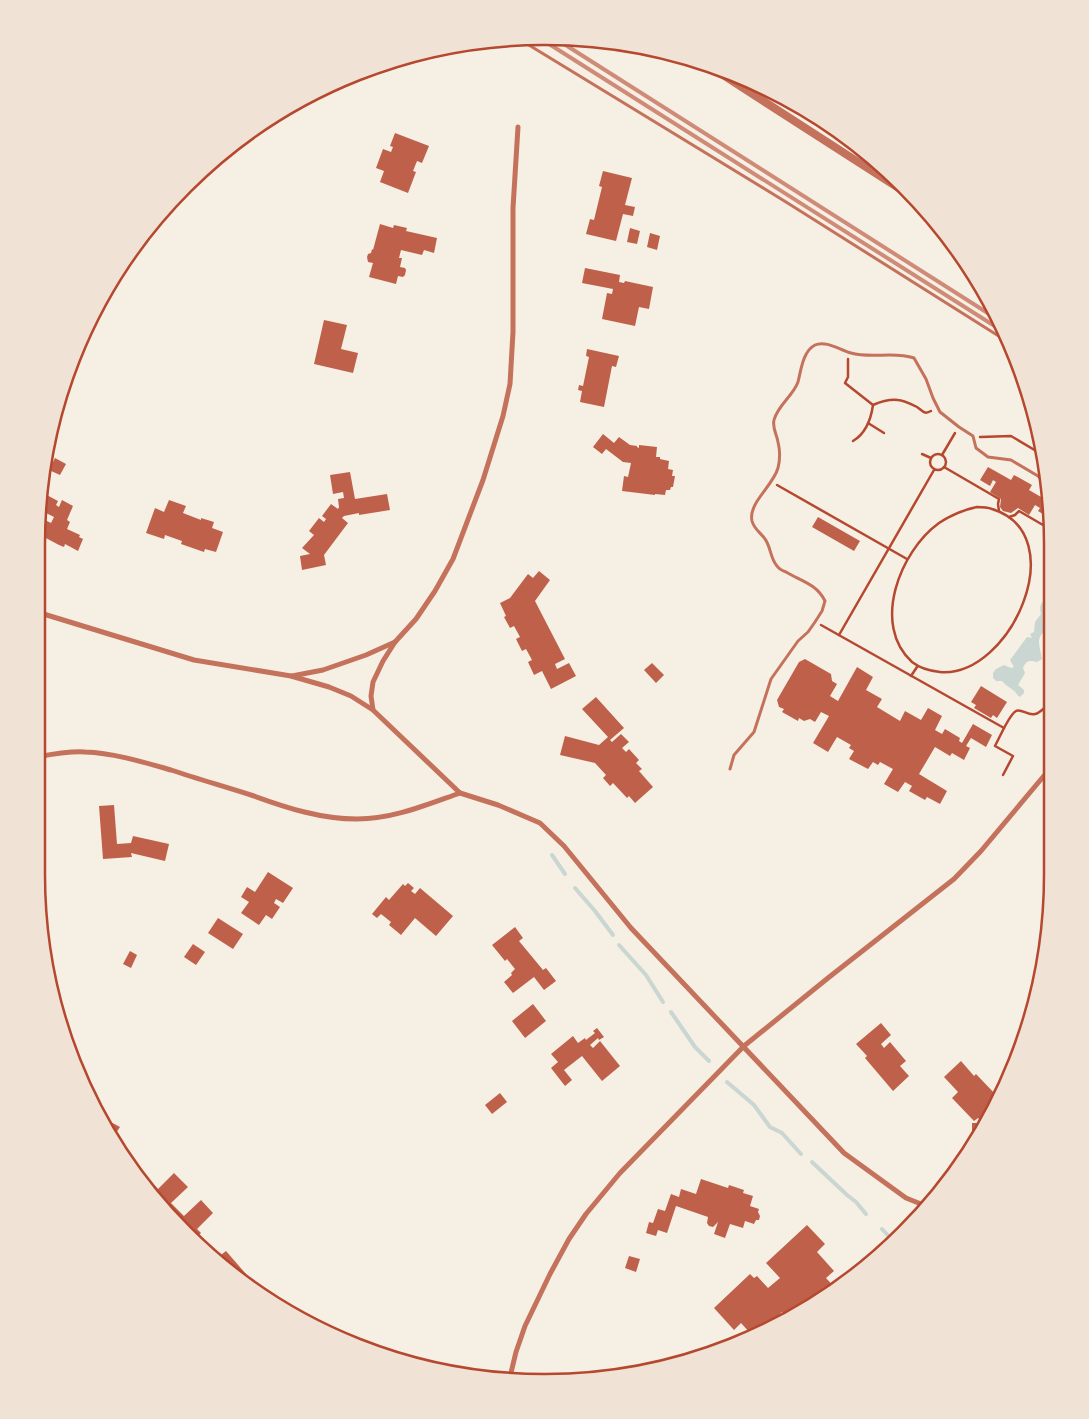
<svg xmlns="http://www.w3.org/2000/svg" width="1089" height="1419" font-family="Arial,sans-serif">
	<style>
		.water { fill: #c9d6d2 }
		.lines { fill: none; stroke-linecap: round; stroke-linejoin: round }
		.stream { stroke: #c9d6d2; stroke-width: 4 }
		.building { fill: #bf614a }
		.path { stroke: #b5482f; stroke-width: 2.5 }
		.service { stroke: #c5725c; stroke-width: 3 }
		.minor { stroke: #c5725c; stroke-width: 5 }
		.tertiary { stroke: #c5725c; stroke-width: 8 }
		.rail { stroke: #cf8b77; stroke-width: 4 }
		.rim { fill: none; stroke: #b5482f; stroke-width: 2.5 }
	</style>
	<rect width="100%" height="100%" fill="#f6efe4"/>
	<path class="water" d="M1048,595V603H1046L1044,606C1045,612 1042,618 1043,623H1048V629C1034,637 1040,646 1042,659L1037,662C1030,660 1026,660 1023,668L1025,673L1018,685L1024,690V693L1020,697C1017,695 1016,692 1013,690C1008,686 1005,685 1002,681H996L993,678V673L996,669L1004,665L1011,668L1014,667L1010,660L1027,637L1032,638L1030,634L1034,632L1035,622L1041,614C1038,602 1044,603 1048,595Z"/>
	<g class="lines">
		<g class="stream">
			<path d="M552,855L565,874"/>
			<path d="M575,888L595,911L613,935"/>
			<path d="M619,945L646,975L663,1002"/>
			<path d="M671,1012L695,1047L709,1061"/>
			<path d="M727,1082L754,1105L770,1127L782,1133L801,1154"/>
			<path d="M812,1162L847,1195L856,1202L866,1214"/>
			<path d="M882,1229L894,1242"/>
		</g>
	</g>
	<g class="building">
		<path d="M395,133L429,146L422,163L417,161L413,171L416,172L408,193L380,182L384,171L376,168L383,149L391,152L393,147L390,146Z"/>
		<path d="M603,171L632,178L625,205L635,207L633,216L623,214L616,241L586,234L590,219L594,220L602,187L599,186Z"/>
		<path d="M380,224L393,228L394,225L407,228L406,231L437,238L434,253L424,250L422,255L401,250L399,258H402L400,267L405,268L406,270L405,275L403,277L398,276L396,284L369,277L373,263L368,262L367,257L368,254L371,253L372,249L373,250Z"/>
		<path d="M630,228L640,231L637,244L627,242Z"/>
		<path d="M650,233L660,236L657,250L647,247Z"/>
		<path d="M585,268L620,275L619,282L624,283L625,281L653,287L649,309L639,307L635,326L602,319L607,293L612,294L613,289L582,283Z"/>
		<path d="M324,320L347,325L341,349L358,353L353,373L314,364Z"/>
		<path d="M587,349L619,356L616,367L612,366L604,407L580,402L582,391L578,390L579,385L583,386L589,357L586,356Z"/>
		<path d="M603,434L614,443L619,437L630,445L637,446V447L639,448V445L657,447L656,457H660V459L669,461L668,469L673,470L672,476H675L673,487H671L670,490H666L665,495L655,494V495L622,491L624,476L628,477L631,463L623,462L606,449L602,454L593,447Z"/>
		<path d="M55,458L66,464L60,475L49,470Z"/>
		<path d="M988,467L1011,480L1014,475L1032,485L1029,490L1048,501V513L1046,516L1038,511L1040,508L1035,505L1029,515L1018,508L1011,513L1003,511L1000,507L1001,499L990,492L996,482L993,480L990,486L980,480Z"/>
		<path d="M350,472L355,499L387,494L390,510L359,515V513L344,516L342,518L348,523L324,555L326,565L302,570L300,556L310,554L302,548L314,535L309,531L319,518L324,522L326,519L322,516L331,504L338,509L339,507L338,499L344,498L343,492L333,494L330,475Z"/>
		<path d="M41,492L58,501L56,505L59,507L62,500L73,506L67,520L70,522L67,529L80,535L79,537L83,539L78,551L65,544L64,547L59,545L44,537L45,535L37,531L43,519L51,523L54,517L38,509Z"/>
		<path d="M169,500L186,506L183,513L201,520V518L214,522L212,528L223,532L216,552L205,549L204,552L181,544L182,541L165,535L164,539L146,533L155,508L164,512Z"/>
		<path d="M818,517L860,541L854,551L812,527Z"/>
		<path d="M539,571L550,580L535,601L565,659L555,664L557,669L569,663L576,676L551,689L542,671L534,675L528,662L532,660L526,649L522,651L516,639L520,637L514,626L510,628L504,617L506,616L500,603L510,598L528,574L533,578Z"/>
		<path d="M805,659L831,674L832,681L837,684L830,696L838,701L857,667L873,677L866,690L882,699L877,707L900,721L905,711L921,720L928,708L942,716L935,730L942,734L945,729L960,738L959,741L962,743L973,724L992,735L986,747L971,738L966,746L970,748L964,760L952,753L950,756L935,747L919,774L947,791L940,804L927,797L925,800L909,791L912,786L905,782L898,792L884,784L893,769L880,762L878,765L873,762L868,769L849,759L854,751L849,748L851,745L837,737L828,752L813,743L829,716L821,712L815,722L810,719L804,721L799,718L798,721L782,712L784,709L779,707L777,700L799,662Z"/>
		<path d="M652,663L664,675L656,683L644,670Z"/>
		<path d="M981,686L1007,702L997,718L993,715L991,718L974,708L976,705L971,702Z"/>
		<path d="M596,697L624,728L610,740L612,742L621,734L629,742L622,748L626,752L629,749L639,760L636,763L642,769L639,771L653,787L635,803L629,796L627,798L613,783L610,786L603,778L606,775L595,763L560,755L565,736L599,745L608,737L582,709Z"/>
		<path d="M114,805L117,844L131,843L133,836L169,844L165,861L131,853L132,857L103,859L99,806Z"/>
		<path d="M268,872L293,888L283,903L276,899L274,903L280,907L272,919L266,915L259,925L241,913L249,902L241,897L247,887L255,892Z"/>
		<path d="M408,883L414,888L411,891L415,894L420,888L453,916L436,936L415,918L401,935L389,925L391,922L381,914L377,918L372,914L386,897L389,900L403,884L405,886Z"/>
		<path d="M218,918L243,934L233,949L208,933Z"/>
		<path d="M515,927L523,938L519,941L543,970L546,968L556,981L544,990L534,977L513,993L504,982L512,975L511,973L515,969L507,959L505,961L492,945Z"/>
		<path d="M193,944L205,952L196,965L184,957Z"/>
		<path d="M130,951L137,955L131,968L123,964Z"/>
		<path d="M533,1004L546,1021L525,1038L512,1021Z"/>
		<path d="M881,1023L891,1035L881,1044L884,1048L890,1042L906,1061L900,1066L909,1076L893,1091L865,1058L867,1056L856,1044Z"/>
		<path d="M597,1028L604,1037L599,1040L598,1038L590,1045L593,1048L600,1041L620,1066L602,1081L582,1056L564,1070L572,1080L565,1086L551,1068L558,1062L551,1054L573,1036L578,1043L585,1038L586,1040L595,1033L593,1031Z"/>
		<path d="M961,1061L974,1076L976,1074L997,1096L972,1147V1123H983L978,1118L974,1121L952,1098L958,1092L944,1077Z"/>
		<path d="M500,1093L507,1102L492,1114L485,1105Z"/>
		<path d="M105,1119L120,1127L112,1139L104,1129L102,1124Z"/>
		<path d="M174,1173L188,1187L171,1203L184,1216L201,1200L213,1213L197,1229L201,1233L194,1240L185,1234L151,1190L155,1186L158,1189Z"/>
		<path d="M701,1179L728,1188L729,1185L744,1190L743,1193L753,1196L750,1206L759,1209L758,1212L760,1216L759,1220H756L754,1224L745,1221L743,1228L730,1224L725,1238L714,1234L718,1222L713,1227L709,1226L707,1223L708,1217L676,1206L667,1233L658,1230L656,1236L646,1233L649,1222L653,1223L658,1209L665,1211L671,1194L679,1197L681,1189L696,1194Z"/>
		<path d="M807,1225L825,1244L817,1252L834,1271L826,1278L836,1289L827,1297L786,1317L782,1312L765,1328L751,1334L741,1323L734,1330L714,1308L750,1274L754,1278L757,1276L768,1288L780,1278L766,1263Z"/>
		<path d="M226,1251L246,1274L242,1277L217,1258Z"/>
		<path d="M629,1256L640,1259L636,1272L625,1268Z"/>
	</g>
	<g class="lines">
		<g class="path">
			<path d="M798,106L830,128L838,131"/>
			<path d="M848,359V377L845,383L873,405C871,419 865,434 853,441"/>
			<path d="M873,405C880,402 889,399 898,400C902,400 913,405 917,407C923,411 924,415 931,411"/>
			<path d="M868,423L884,433"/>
			<path d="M980,437L1011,436L1043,455"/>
			<circle cx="938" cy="462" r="8"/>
			<path d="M922,454L931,458"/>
			<path d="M942,455L955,433"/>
			<path d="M944,467L999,499L998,504L999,511"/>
			<path d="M777,485L907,559"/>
			<path d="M977,507C982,507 987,507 992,509C1074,534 1011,678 940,672C930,671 921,669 912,662C871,625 900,551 939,523C951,515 963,510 977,507Z"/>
			<path d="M1009,517L1015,515L1019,511L1043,525L1048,515"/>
			<path d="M821,625L1004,728L995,746L1013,756L1003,775"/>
			<path d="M839,635L934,470"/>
			<path d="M911,676L917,667"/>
			<path d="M1004,728C1007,723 1011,714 1016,711C1021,708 1028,716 1035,714C1040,713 1044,708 1048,705"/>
		</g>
		<g class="service">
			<path d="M519,39L786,202L1005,340"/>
			<path d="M730,769L734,755L754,732L771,679L798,641L808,632L815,622L822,611L825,601C817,584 801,581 786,572C783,571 779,569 777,566C770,558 771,547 765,539C760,532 754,529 752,521C748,503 773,486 778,468C780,460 780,450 778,442C777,435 772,428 774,420C778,405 793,396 798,382C801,370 803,351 815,345C826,340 840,350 851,353C871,359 894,351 914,358L926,379L933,398L940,412L959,427L973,436L976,448L988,457L1011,460L1038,476L1048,487"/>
		</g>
		<g class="minor">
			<path d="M37,612L194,660L291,676L329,687L351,696L373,710L460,793L498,805L540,823L564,846L631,928L844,1153L906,1198L926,1206"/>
			<path d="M292,676L323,670L366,655L395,642"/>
			<path d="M373,710L371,696L373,682L383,661L395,642L416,619L435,591L453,559L483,480L503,416L510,384L513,332V208L518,127"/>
			<path d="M37,757C53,754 69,751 85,752C114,753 143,762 171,770C198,779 226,787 254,796C287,808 321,819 357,819C393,819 426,805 460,793"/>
			<path d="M509,1381L516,1352L525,1326L550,1274L569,1239L586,1214L620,1173L744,1046L828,978L954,879L981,851L1048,771"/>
		</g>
		<path class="tertiary" d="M709,66L914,198"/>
		<g class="rail">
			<path d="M538,37L1001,330"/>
			<path d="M553,37L994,317"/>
		</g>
	</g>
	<path d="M0 0H1089V1419H0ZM544 45H545A499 499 0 0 1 1044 544V875A499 499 0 0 1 545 1374H544A499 499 0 0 1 45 875V544A499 499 0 0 1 544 45Z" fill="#f1e2d6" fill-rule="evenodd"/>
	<path class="rim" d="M544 45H545A499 499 0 0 1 1044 544V875A499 499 0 0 1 545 1374H544A499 499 0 0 1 45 875V544A499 499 0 0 1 544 45Z"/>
</svg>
